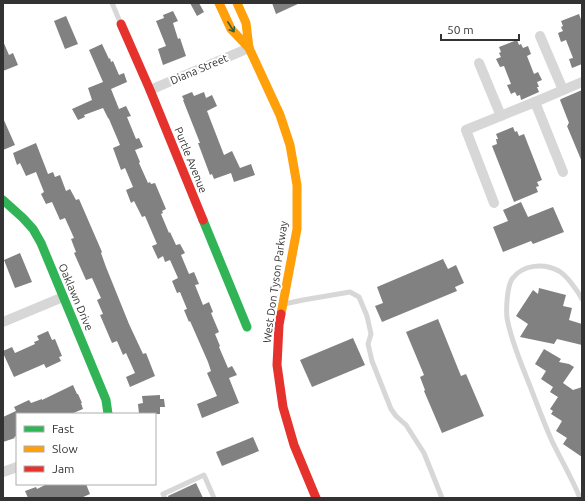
<svg xmlns="http://www.w3.org/2000/svg" width="585" height="501" font-family="Ubuntu,sans-serif">
	<style>
		.building { fill: #818181 }
		.lines { fill: none; stroke-linecap: round; stroke-linejoin: round }
		.lane { stroke: #d7d7d7; stroke-width: 5 }
		.street { stroke: #d7d7d7; stroke-width: 10 }
		.fast { stroke: #30b455; stroke-width: 9 }
		.slow { stroke: #ff9f0a; stroke-width: 9 }
		.jam { stroke: #e5322d; stroke-width: 9 }
		.oneway { stroke: #32603f }
		.labels { text-anchor: middle; stroke-width: 4; stroke-linejoin: round; paint-order: stroke }
		.street-label { font-size: 11px; fill: #333; stroke: #fff }
	</style>
	<rect width="100%" height="100%" fill="#fff"/>
	<g class="building">
		<path d="M190,3H199L204,12L197,16Z"/>
		<path d="M272,3H300L276,14Z"/>
		<path d="M173,11L178,21L173,23L178,39L180,38L186,56L163,65L158,49L166,46L156,21L164,18L163,15Z"/>
		<path d="M579,14L582,22V64L572,68L569,59L573,58L566,40L561,42L558,33L563,31L561,27L563,26L561,21Z"/>
		<path d="M66,16L78,44L65,49L54,21Z"/>
		<path d="M517,40L519,45L521,44L523,48L528,46L531,54L527,56L534,74L538,72L542,80L537,82L539,87H537L539,92L521,100L520,95L517,96L515,92L511,94L507,85L511,84L504,66L500,67L496,59L501,57L499,53L501,52L499,47Z"/>
		<path d="M3,41L9,55L13,53L18,65L3,71Z"/>
		<path d="M102,44L109,59L110,58L111,62L113,61L119,75L124,73L127,82L111,89L119,109L126,106L131,116L127,117L136,139L139,138L143,147L135,150L140,162L139,163L148,183L150,182L151,184L155,183L166,209L162,211L163,213L161,214L169,233L170,232L176,245L180,244L185,253L181,255L189,274L194,272L199,284L195,285L203,305L209,302L213,312L211,313L219,332L215,334L220,346L219,347L228,368L232,366L237,375L229,378L239,403L202,418L197,404L217,396L207,373L211,371L208,362L190,321L189,322L184,310L187,309L180,292L177,293L172,281L178,278L170,260L165,262L163,256L158,259L152,246L157,244L145,216L142,217L134,201L131,203L126,190L133,187L125,168L121,170L113,148L120,145L109,119L108,118L103,108L84,115L85,117L78,120L72,109L92,100L88,88L103,82L89,50Z"/>
		<path d="M582,90V162L567,126L568,125V124L569,123L560,100L561,99Z"/>
		<path d="M192,92L194,96L204,92L206,98L212,95L217,106L207,111L224,155L232,151L240,168L251,164L255,175L234,182L231,173L214,179L212,174L210,175L198,143H200L183,100H184L182,96Z"/>
		<path d="M3,118L15,145L3,150Z"/>
		<path d="M513,127L515,132L517,131L519,136L524,134L542,180L537,182L539,186L536,187L538,192L514,202L492,146L497,144L496,139H498L496,134Z"/>
		<path d="M36,143L48,174L53,172L55,177L60,175L66,191L70,189L76,200L79,199L102,252L101,253L106,267L129,324L143,354L146,353L155,376L130,387L126,377L135,373L126,353L123,355L117,341L112,343L100,315L103,314L97,300L101,298L92,278L86,280L74,253L76,252L71,239L74,238L65,218L60,220L52,202L46,204L41,194L44,192L36,172L26,176L20,163L17,165L13,153Z"/>
		<path d="M521,202L528,217L553,207L564,232L533,244L531,241L503,252L493,227L508,221L503,210Z"/>
		<path d="M20,253L32,282L15,288L4,260Z"/>
		<path d="M443,259L448,269L456,265L464,283L455,287L457,291L382,322L375,306L383,303L377,287Z"/>
		<path d="M539,288L566,295L563,306L572,308L569,320L582,324V345L557,339L554,344L520,337L528,324L516,316L533,290L538,294Z"/>
		<path d="M438,319L461,376L466,374L484,416L442,433L424,391L425,390L420,377L424,375L406,332Z"/>
		<path d="M48,331L52,340L55,339L62,356L59,357L61,361L46,368L44,364L14,377L3,353V351L12,347L15,353L35,344L34,342L39,340L37,336Z"/>
		<path d="M353,338L365,365L312,387L300,360Z"/>
		<path d="M544,349L561,359L559,362L569,364L574,367L563,383L573,390L582,387V457L563,444L567,438L556,431L562,421L551,414L553,411L550,409L558,397L550,392L553,387L541,379L546,371L535,364Z"/>
		<path d="M73,385L77,394H78L82,403H81L83,409L71,414H17V413V436L14,437L15,438L3,442V417L16,411L14,407L29,400L31,403L42,399V400Z"/>
		<path d="M160,395V399H164L165,407H160V414H139L138,404L143,403L142,396Z"/>
		<path d="M253,437L259,451L222,466L216,452Z"/>
		<path d="M196,483L203,498H169L168,496Z"/>
		<path d="M47,484H86L90,494L81,498H28L25,491L36,487L37,489Z"/>
	</g>
	<g class="lines">
		<g class="lane">
			<path d="M112,3L120,22"/>
			<path d="M284,304L303,300L350,292L359,297L367,316L371,334L368,344L372,361L391,409L396,416L406,425L424,453L442,498"/>
			<path d="M165,498L163,494L204,475L214,498"/>
			<path d="M580,498C572,478 561,460 552,441C543,421 536,401 528,381C520,361 511,340 507,318C506,309 507,287 512,279C523,264 544,263 559,271C567,276 577,290 582,299"/>
		</g>
		<g class="street">
			<path d="M540,36L563,90"/>
			<path d="M479,63L501,116"/>
			<path d="M150,90L249,48"/>
			<path d="M535,102L563,172"/>
			<path d="M494,203L466,130L535,102L582,82"/>
			<path d="M3,322L63,297"/>
			<path d="M3,472L17,467"/>
		</g>
		<g class="fast">
			<path d="M3,200L23,218L33,229L41,243L106,400L108,414"/>
			<path d="M203,220L247,327"/>
		</g>
		<g class="slow">
			<path d="M219,3L231,29L249,48"/>
			<path d="M237,3L246,23L249,48L280,115L290,145L297,185V229L281,314"/>
		</g>
		<g class="jam">
			<path d="M121,24L150,90L203,220"/>
			<path d="M281,314L279,325L277,365L283,407L294,445L316,498"/>
		</g>
	</g>
	<defs><path id="oneway-shaft" d="M-6 0H5M1.5-3L5.5 0L1.5 3" fill="none" stroke-width="1.6" stroke-linecap="round" stroke-linejoin="round"/></defs>
	<use class="oneway" href="#oneway-shaft" transform="translate(231 27) rotate(58)"/>
	<g class="labels">
		<g class="street-label">
			<text transform="translate(199 69) rotate(-23)" y="4">Diana Street</text>
			<text transform="translate(191 160) rotate(68)" y="4">Purtle Avenue</text>
			<text transform="translate(275 282) rotate(-82)" y="4">West Don Tyson Parkway</text>
			<text transform="translate(76 297) rotate(67)" y="4">Oaklawn Drive</text>
		</g>
	</g>
	<rect width="585" height="501" fill="none" stroke="#333333" stroke-width="8"/>
	<rect x="16" y="413" width="140" height="72" fill="#ffffff" stroke="#adadad"/>
	<rect x="24" y="426" width="20" height="6" fill="#30b455" stroke="#adadad"/>
	<text x="52" y="433" font-size="12" fill="#333333">Fast</text>
	<rect x="24" y="446" width="20" height="6" fill="#ff9f0a" stroke="#adadad"/>
	<text x="52" y="453" font-size="12" fill="#333333">Slow</text>
	<rect x="24" y="466" width="20" height="6" fill="#e5322d" stroke="#adadad"/>
	<text x="52" y="473" font-size="12" fill="#333333">Jam</text>
	<path d="M441 34v6h78v-6" fill="none" stroke="#333333" stroke-width="2"/>
	<text x="447" y="34" font-size="12" fill="#333333" stroke="#ffffff" stroke-width="3" paint-order="stroke">50 m</text>
</svg>
